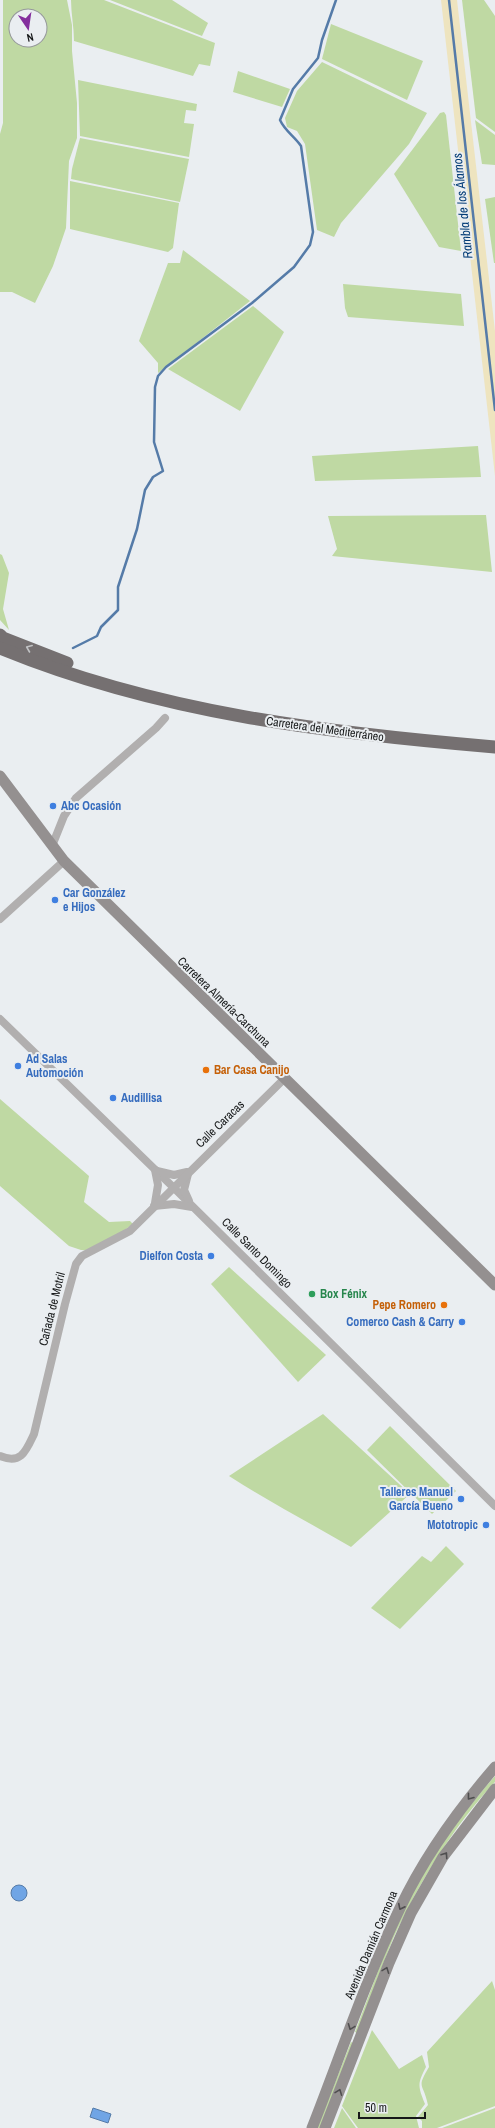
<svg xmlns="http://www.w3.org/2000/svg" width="495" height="2128" viewBox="0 0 495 2128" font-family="'Archivo Narrow',sans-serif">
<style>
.green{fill:#bfd9a3;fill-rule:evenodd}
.sand{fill:#eee4bf}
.water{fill:#70a5e5;stroke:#557ba8}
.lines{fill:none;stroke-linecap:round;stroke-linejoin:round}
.stream{stroke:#557ba8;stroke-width:2.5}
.minor{stroke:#b1afaf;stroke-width:8}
.secondary{stroke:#949090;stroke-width:11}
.trunk{stroke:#757071;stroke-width:13}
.oneway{stroke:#c1c2c4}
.oneway2{stroke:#4f4e4f}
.shop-dot{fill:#3f7fe0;stroke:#eaeef1;stroke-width:1.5}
.food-dot{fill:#e8710a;stroke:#eaeef1;stroke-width:1.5}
.leisure-dot{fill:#2e9e5b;stroke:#eaeef1;stroke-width:1.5}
.labels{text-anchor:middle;stroke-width:4;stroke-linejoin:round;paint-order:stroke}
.street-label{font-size:12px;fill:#161819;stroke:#eaeef1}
.shop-label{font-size:12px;font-weight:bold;fill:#366cbe;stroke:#eaeef1;text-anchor:start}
.food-label{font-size:12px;font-weight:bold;fill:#c56008;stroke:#eaeef1;text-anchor:start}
.leisure-label{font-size:12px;font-weight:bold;fill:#27864d;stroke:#eaeef1;text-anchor:start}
.water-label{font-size:13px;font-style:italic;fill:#043d77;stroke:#eaeef1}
</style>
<rect width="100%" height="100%" fill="#eaeef1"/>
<g class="green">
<path d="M3 0H67L72 25V51L77 103V138L69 161 66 228 53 266 35 303 12 292H0V134L3 123ZM16 16H40V40H16Z"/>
<path d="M71 0H104L215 43 210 66 199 64 193 76 74 41C74 27 71 14 71 0Z"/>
<path d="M110 0H172L208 23 202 36Z"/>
<path d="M462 0H484L495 16V132L476 118Z"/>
<path d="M331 24 423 61 407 100 322 59Z"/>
<path d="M322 62 427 113 409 144 341 223 334 237 317 230 305 144 297 131 287 127 285 118 297 91Z"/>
<path d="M238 71 290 89 282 107 233 92Z"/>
<path d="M78 80 197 104 196 111 186 110 184 123 194 124 189 157 80 136Z"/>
<path d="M444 112 446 115 461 251 439 247 394 174 440 113Z"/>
<path d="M475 120 495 135V165L482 164Z"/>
<path d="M80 138 189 159 180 202 71 179 72 169Z"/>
<path d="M70 181 179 203 173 248 168 252 70 229Z"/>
<path d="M495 197V263H494L485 199Z"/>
<path d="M183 250 250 301 158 373V363L139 341 168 263H180Z"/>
<path d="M343 284 461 294 464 326 348 317 345 308Z"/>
<path d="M253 306 284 332 240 411 168 369Z"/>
<path d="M478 446 481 477 315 481 312 456Z"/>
<path d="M486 515 492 572 332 556 337 549 328 516Z"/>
<path d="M0 554 2 555 9 573 3 609 9 630 0 620Z"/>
<path d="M0 1099 89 1176 84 1202 109 1222 130 1221 133 1224C122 1232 95 1252 81 1250 77 1249 73 1247 69 1246L0 1186Z"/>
<path d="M229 1267 326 1355 298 1382 211 1284Z"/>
<path d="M323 1414 410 1494 351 1547C310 1523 268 1501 229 1476Z"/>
<path d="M390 1426 456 1491 432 1514 367 1450Z"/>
<path d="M446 1546 464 1564 400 1629 371 1608 422 1556 431 1562Z"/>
<path d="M495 1776V1782C453 1827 419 1882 393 1939 380 1970 369 2002 357 2033L355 2032C367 2001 378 1969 391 1939 416 1879 452 1824 495 1776Z"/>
<path d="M492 1981 495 1990V2106L437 2128H422V2121L418 2117 428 2105C423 2082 416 2089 429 2067L427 2052Z"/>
<path d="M372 2030 399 2069 422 2055 426 2067C417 2084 418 2086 425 2104L416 2116 419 2128H358L342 2106Z"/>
<path d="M351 2042 353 2043 320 2128H317Z"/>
<path d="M342 2108 356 2128H334Z"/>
<path d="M495 2108V2128H442Z"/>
</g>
<path class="sand" d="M441 0H457L495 331V476Z"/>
<g class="water">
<circle cx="19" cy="1893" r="8"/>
<path d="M93 2108 111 2114 108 2123 90 2117Z"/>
</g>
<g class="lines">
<g class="stream">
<path d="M449 0 495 410"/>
<path d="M73 648 97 636 101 627 118 610V587L137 529 145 490 153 477 163 471 154 442 155 387 158 376 166 367 252 303 294 267 310 245 313 232 301 146C294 136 285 131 280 120L293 89 318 58 322 40 336 0"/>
</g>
<g class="minor">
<path d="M52 846 64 816 76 798 156 728 165 718"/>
<path d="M0 919 64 861"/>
<path d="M0 1019 173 1187 495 1506"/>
<path d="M157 1171 174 1175 187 1172"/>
<path d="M188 1174 184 1190 189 1201"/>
<path d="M155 1203 158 1185 155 1170"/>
<path d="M154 1206 174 1204 192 1207"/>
<path d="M0 1456C21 1465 26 1451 34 1434L65 1304 76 1264 82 1256 130 1231 284 1079"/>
</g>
<g class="secondary">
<path d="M0 776 64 861 495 1285"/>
<path d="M312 2128C341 2054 366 1979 400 1908 424 1857 458 1810 495 1767"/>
<path d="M325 2128 389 1963 411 1913 443 1857 495 1789"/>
</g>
<g class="trunk">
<path d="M0 635 3 638 67 663"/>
<path d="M0 648C158 713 327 733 495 747"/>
</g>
</g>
<defs><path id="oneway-chevron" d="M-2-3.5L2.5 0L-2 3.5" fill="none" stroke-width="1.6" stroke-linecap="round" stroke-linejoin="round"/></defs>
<use class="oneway" href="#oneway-chevron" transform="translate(29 648) rotate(-158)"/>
<g class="oneway2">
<use href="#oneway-chevron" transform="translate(470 1797) rotate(128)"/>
<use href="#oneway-chevron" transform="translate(445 1855) rotate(-56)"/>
<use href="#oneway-chevron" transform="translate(401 1907) rotate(116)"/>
<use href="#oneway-chevron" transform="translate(386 1970) rotate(-69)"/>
<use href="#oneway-chevron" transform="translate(351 2027) rotate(111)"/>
<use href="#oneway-chevron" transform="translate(339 2092) rotate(-69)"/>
</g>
<g class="shop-dot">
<circle cx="53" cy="806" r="4"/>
<circle cx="55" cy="900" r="4"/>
<circle cx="18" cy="1066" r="4"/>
<circle cx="113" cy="1098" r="4"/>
<circle cx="211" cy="1256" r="4"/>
<circle cx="462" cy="1322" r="4"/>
<circle cx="461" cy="1499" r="4"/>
<circle cx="486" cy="1525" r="4"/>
</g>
<g class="food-dot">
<circle cx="206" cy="1070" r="4"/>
<circle cx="444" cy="1305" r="4"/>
</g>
<circle class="leisure-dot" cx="312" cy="1294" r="4"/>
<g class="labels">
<g class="street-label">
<text transform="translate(325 729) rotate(8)" y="4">Carretera del Mediterráneo</text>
<text transform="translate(224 1002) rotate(44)" y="4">Carretera Almería-Carchuna</text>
<text transform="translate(220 1124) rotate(-44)" y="4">Calle Caracas</text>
<text transform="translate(257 1253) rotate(45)" y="4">Calle Santo Domingo</text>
<text transform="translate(52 1309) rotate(-76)" y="4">Cañada de Motril</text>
<text transform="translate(371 1945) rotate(-67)" y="4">Avenida Damián Carmona</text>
</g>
<g class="shop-label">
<text x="61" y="810">Abc Ocasión</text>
<text x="63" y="897">Car González<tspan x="63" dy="14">e Hijos</tspan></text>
<text x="26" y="1063">Ad Salas<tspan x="26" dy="14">Automoción</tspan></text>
<text x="121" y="1102">Audillisa</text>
<text x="203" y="1260" text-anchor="end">Dielfon Costa</text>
<text x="454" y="1326" text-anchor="end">Comerco Cash &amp; Carry</text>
<text x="453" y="1496" text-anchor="end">Talleres Manuel<tspan x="453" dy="14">García Bueno</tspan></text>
<text x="478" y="1529" text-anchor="end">Mototropic</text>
</g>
<g class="food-label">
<text x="214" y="1074">Bar Casa Canijo</text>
<text x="436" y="1309" text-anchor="end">Pepe Romero</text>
</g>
<g class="leisure-label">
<text x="320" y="1298">Box Fénix</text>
</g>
<g class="water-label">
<text transform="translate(462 206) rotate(-96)" y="5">Rambla de los Álamos</text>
</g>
</g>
<g transform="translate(28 28) rotate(167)"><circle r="19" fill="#eaeef1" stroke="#95989b"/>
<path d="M0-3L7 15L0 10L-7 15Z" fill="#842f9d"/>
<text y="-6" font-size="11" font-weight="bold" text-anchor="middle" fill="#161819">N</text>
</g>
<path d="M359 2112v6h66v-6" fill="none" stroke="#161819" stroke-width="2"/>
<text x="365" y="2112" font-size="12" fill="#161819" stroke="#eaeef1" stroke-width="3" paint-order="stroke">50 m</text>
</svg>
